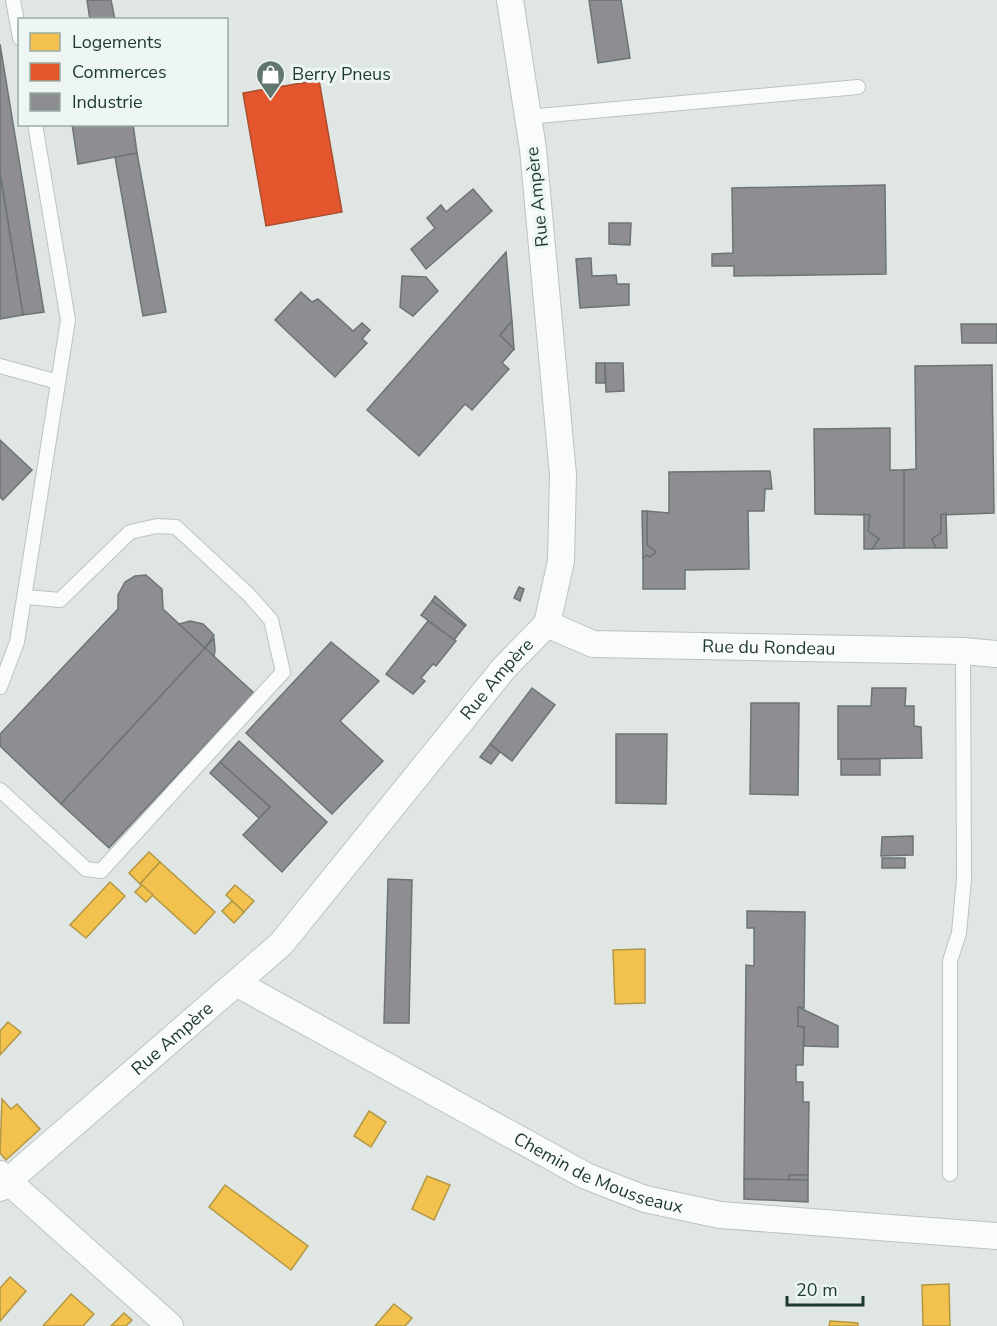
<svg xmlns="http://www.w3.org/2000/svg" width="997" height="1326" viewBox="0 0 997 1326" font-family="'Nunito Sans',sans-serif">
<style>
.homes{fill:#f2c14e;stroke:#b29846;stroke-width:1.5}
.shops{fill:#e4572e;stroke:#a94e2f;stroke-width:1.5}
.industry{fill:#8d8d92;stroke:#6c7475;stroke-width:1.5}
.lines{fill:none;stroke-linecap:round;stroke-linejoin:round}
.service-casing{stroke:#bdc3c0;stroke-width:16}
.minor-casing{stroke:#bdc3c0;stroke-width:28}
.service{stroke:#fafbfb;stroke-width:14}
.minor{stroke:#fafbfb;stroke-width:26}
.labels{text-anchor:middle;stroke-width:6;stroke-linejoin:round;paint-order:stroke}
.poi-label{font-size:18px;fill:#1e3932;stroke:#edf6f2;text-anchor:start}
.street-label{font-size:18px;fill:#1e3932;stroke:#edf6f2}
</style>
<rect width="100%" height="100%" fill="#e0e6e3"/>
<g class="homes">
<path d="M149 852 160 862 140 884 129 873Z"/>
<path d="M160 862 215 912 195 934 140 884Z"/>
<path d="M110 882 125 896 86 938 70 925Z"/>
<path d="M142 885 153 895 146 902 135 892Z"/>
<path d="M235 885 254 901 244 912 226 895Z"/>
<path d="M232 901 244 912 234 923 222 911Z"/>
<path d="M645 949V1003L615 1004 613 950Z"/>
<path d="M8 1022 21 1032 0 1055V1031Z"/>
<path d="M2 1099 11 1109 17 1104 40 1129 6 1160 0 1153Z"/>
<path d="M369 1111 386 1122 371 1147 354 1136Z"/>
<path d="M427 1176 450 1185 434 1220 412 1209Z"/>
<path d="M225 1185 308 1246 291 1270 209 1207Z"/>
<path d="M10 1277 26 1291 0 1321V1288Z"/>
<path d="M949 1284 950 1326H923L922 1285Z"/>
<path d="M71 1294 94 1314 83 1326H43Z"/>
<path d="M394 1304 412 1318 405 1326H375Z"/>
<path d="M124 1313 132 1320 126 1326H111Z"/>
<path d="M830 1321 858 1323V1326H829Z"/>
</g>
<path class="shops" d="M319 80 342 212 266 226 243 93Z"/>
<g class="industry">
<path d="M87 0H111L115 20H90Z"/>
<path d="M589 0H621L630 58 598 63Z"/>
<path d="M0 44 44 312 23 315 0 173Z"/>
<path d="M72 124H133L137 153 78 164Z"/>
<path d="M137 153 166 312 143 316 115 157Z"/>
<path d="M0 173 23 315 0 319Z"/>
<path d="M885 185 886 274 734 276V266H712V254L733 253 732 188Z"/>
<path d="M473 189 492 211 426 269 411 249 435 228 427 218 441 205 446 212Z"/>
<path d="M609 223H631L630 245 609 244Z"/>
<path d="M506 252 512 321 500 335 514 349 502 363 509 369 472 410 465 404 419 456 367 410Z"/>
<path d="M591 258 592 276 616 275 617 284H629V305L580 308 576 259Z"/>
<path d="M402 276 426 277 438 291 413 316 400 307Z"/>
<path d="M301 292 312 302 318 299 353 331 362 323 370 330 362 339 367 343 335 377 275 320Z"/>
<path d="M512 321 514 349 500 335Z"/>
<path d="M961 324H997V343H962Z"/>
<rect x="596" y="363" width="9" height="20"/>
<path d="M605 363H623L624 391 606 392Z"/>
<path d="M992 365 994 513 941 515V533L932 539 936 548H904V470L916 469 915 366Z"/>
<path d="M890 428V470H904V548L872 549 879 539 868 531 870 515 815 514 814 429Z"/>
<path d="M0 440 32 470 3 500 0 497Z"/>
<path d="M770 471 772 489H765L764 511H748L749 569 685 570V589H643V558L647 555 650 557 656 552 647 545V511L669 513V472Z"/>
<path d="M642 511H647V545L656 552 650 557 647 555 643 558Z"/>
<path d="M946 513 947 548H936L932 539 941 533V515Z"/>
<path d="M864 514 870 515 868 531 879 539 872 549H864Z"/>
<path d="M146 575 162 589 163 609 205 648 61 804 0 746V734L118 609V595L125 582 135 576Z"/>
<path d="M519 587 524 589 520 601 514 598Z"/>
<path d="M435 596 466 625 465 626 432 601Z"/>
<path d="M432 601 465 626 454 640 421 615Z"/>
<path d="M190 621 203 624 214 635 205 648 179 624Z"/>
<path d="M428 621 456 641 436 666 433 664 421 678 425 681 413 694 386 674Z"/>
<path d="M214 638 215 650 214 657 205 648Z"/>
<path d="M331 642 379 681 340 721 383 761 332 814 246 733Z"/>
<path d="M205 648 254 693 109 848 61 804Z"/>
<path d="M532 688 555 705 512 761 490 744Z"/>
<path d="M872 688H906L905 706H914V726L921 727 922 758 838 759V706H871Z"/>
<path d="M751 703H799L798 795 750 794Z"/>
<path d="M616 734H667L666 804 616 803Z"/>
<path d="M239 741 327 822 282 872 243 835 270 807 220 762Z"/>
<path d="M490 744 500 752 491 764 480 757Z"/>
<rect x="841" y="759" width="39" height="16"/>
<path d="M220 762 270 807 259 818 210 773Z"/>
<path d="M913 836V855L881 856 882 837Z"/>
<rect x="882" y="858" width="23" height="10"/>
<path d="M388 879 412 880 409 1023H384Z"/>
<path d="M747 911 805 912 804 1008 798 1007V1026L804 1027 803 1065H796V1082H803V1102H809L808 1175H789V1180L744 1179 746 965 754 966V928H747Z"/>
<path d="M798 1007 838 1026V1047L804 1046V1027L798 1026Z"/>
<rect x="789" y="1175" width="19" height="5"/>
<path d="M744 1179 808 1180V1202L744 1199Z"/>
</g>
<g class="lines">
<defs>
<g id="service">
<path d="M13 0 20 38"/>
<path d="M527 117 858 87"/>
<path d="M0 366 58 382"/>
<path d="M0 687 17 642 68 320 35 124"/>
<path d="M0 790 86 869 101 871 283 672 271 620 249 595 176 527 157 526 130 532 60 600 26 597"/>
<path d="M950 1174V961L959 933 964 879 963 651"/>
</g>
<g id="minor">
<path id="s1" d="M547 624 593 644 963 651 997 654"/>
<path id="s2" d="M238 984 586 1176 645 1199 720 1215 997 1236"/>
<path d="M0 1174 170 1326"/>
<path id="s3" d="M0 1188 281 944 504 668 547 624 561 561 563 475 533 149 510 0"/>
</g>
</defs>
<use href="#service" class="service-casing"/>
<use href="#minor" class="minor-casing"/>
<use href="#service" class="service"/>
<use href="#minor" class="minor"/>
</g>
<defs>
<symbol id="shop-pin" viewBox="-11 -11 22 30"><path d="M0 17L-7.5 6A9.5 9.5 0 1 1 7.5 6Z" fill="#627670" stroke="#edf6f2"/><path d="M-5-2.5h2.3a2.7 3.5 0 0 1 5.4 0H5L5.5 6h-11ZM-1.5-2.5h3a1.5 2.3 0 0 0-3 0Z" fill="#fff"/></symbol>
</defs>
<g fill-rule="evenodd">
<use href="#shop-pin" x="254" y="58" width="33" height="45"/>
</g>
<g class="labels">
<g class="poi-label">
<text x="292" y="80">Berry Pneus</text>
</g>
<g class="street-label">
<text transform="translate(537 197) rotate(-96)" y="6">Rue Ampère</text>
<text dy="6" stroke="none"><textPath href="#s1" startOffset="226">Rue du Rondeau</textPath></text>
<text dy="6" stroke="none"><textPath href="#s3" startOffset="714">Rue Ampère</textPath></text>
<text dy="6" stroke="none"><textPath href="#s3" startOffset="228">Rue Ampère</textPath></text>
<text dy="6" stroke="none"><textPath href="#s2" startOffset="408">Chemin de Mousseaux</textPath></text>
</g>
</g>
<rect x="18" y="18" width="210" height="108" fill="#edf6f2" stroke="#9aaaa5" stroke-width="1.5"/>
<rect x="30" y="33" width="30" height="18" fill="#f2c14e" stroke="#9aaaa5" stroke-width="1.5"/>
<text x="72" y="48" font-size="18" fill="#1e3932">Logements</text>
<rect x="30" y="63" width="30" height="18" fill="#e4572e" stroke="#9aaaa5" stroke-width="1.5"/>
<text x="72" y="78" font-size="18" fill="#1e3932">Commerces</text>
<rect x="30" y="93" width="30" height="18" fill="#8d8d92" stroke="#9aaaa5" stroke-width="1.5"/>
<text x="72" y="108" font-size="18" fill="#1e3932">Industrie</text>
<path d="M787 1296v9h76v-9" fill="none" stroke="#1e3932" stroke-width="3"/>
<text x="796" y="1296" font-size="18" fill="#1e3932" stroke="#edf6f2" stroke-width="4.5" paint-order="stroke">20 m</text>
</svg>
